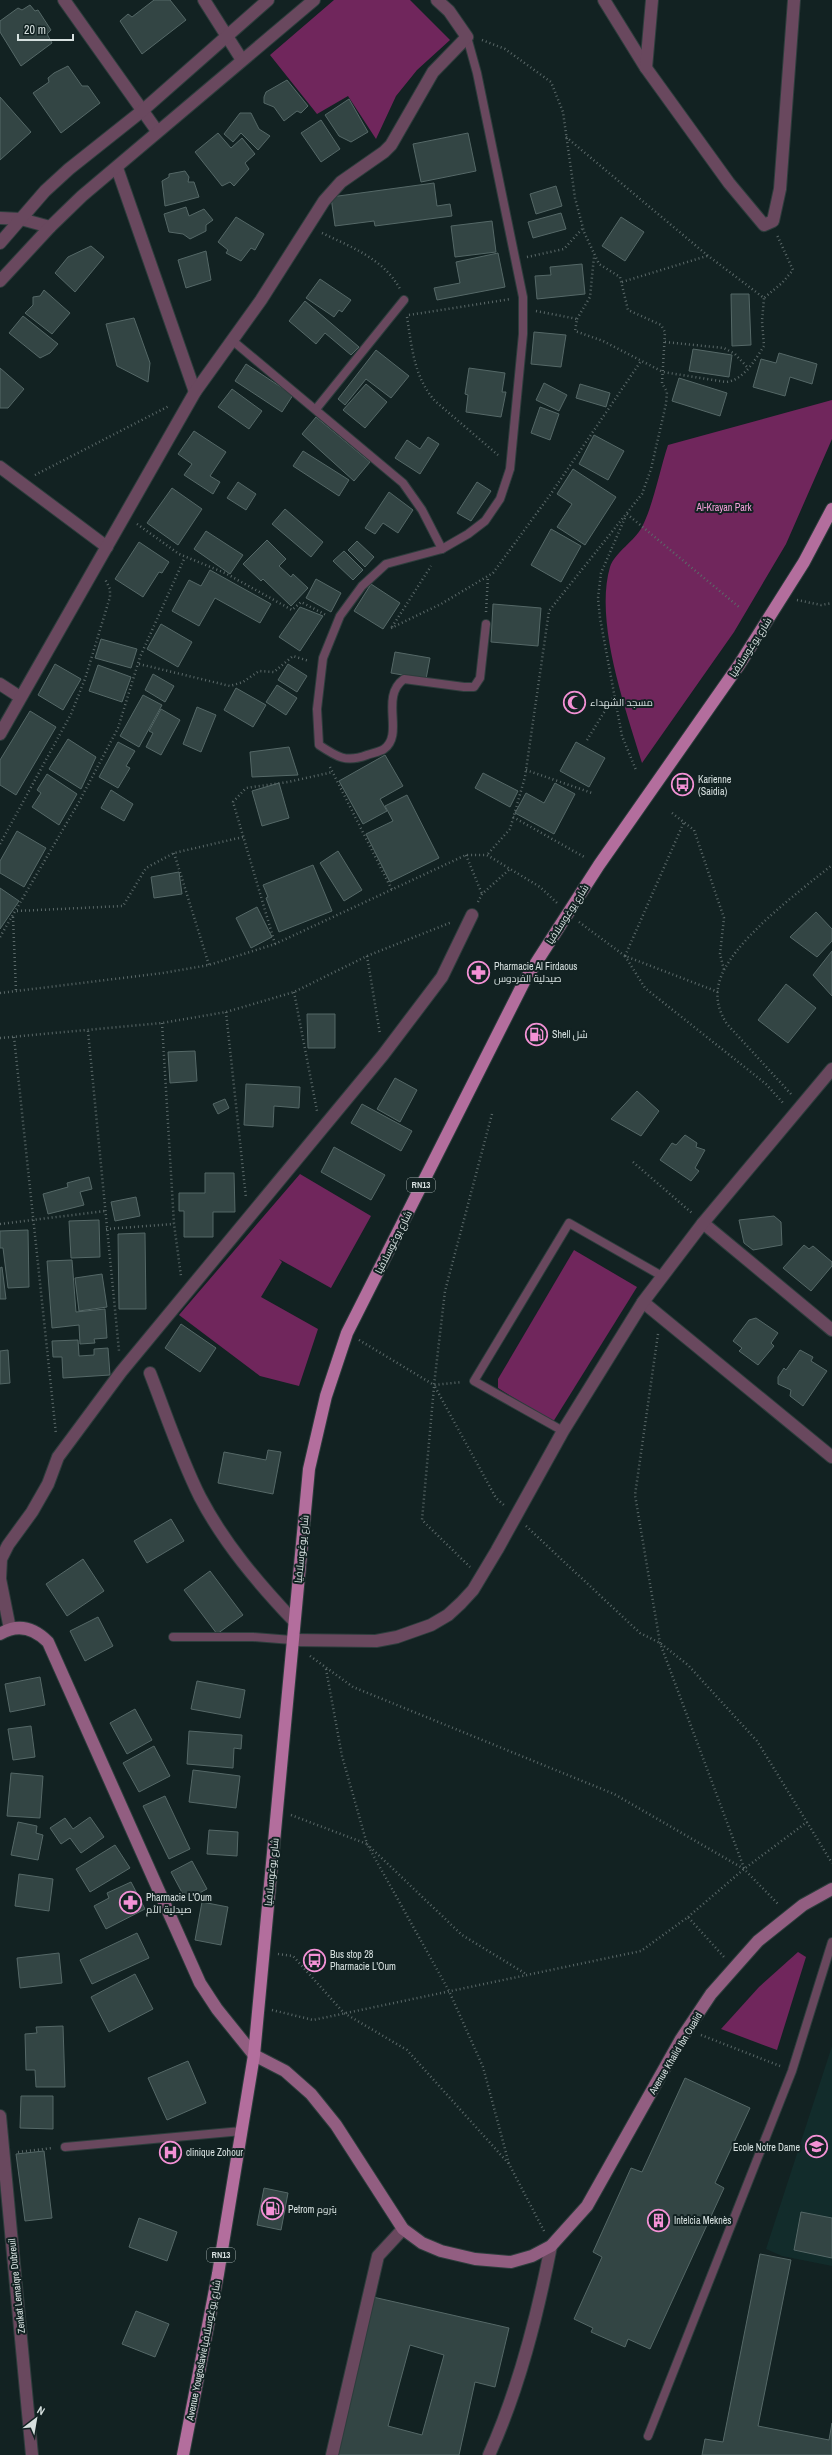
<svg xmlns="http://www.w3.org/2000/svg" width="832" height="2455" viewBox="0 0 832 2455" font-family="'Archivo Narrow',Cairo,sans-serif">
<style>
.built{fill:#122c2b}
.green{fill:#70265c}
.building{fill:#334544;stroke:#556867;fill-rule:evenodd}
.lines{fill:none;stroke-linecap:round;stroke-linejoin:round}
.lane-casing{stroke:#2d3d3c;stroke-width:10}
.street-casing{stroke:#2d3d3c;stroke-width:14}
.secondary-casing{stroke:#2d3d3c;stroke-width:14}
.primary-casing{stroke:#2d3d3c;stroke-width:14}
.path{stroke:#5b6969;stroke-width:2.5;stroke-dasharray:1 3;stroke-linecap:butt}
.lane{stroke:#69485e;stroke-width:8}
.street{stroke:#69485e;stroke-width:12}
.secondary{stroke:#925e81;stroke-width:12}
.primary{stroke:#b36e9d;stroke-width:12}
.labels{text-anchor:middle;stroke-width:4;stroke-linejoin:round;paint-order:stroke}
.shield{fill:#122222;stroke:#9ba7a6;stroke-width:1}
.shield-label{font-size:9px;font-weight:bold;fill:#d6e0df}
.park-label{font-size:10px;fill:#f6a1db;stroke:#122222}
.street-label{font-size:10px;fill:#d6e0df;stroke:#122222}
.poi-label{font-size:10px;fill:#d6e0df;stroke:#122222;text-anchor:start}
</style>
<rect width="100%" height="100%" fill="#122222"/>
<path class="built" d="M832 2046V2266L782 2256 766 2249Z"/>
<g class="green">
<path d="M334 0H410L450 40 417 70 396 96 376 139 348 96 317 114 270 55Z"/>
<path d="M832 400V439L786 544 734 632 642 763C626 710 594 622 610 567 615 552 635 541 642 527 653 506 660 469 668 445Z"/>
<path d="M300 1174 371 1216 331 1288 279 1259 282 1262 261 1297 318 1329 299 1386 260 1376 179 1315Z"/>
<path d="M574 1250 637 1287 553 1422 498 1388V1379Z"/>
<path d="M798 1952 806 1957 777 2050 721 2029 759 1987Z"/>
</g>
<g class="building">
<path d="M154 0H170L186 20 142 54 120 21 128 14 132 17Z"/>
<path d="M30 5 35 11 38 10 51 30 47 34 52 43 21 66 0 32V21L18 8 22 10Z"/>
<path d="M68 66 82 86H88L100 103 61 133 33 93 49 82 48 78 54 73Z"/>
<path d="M287 80 308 106 301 113 297 111 284 121 274 107 264 103V97L266 92Z"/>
<path d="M0 97 31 132 0 160Z"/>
<path d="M349 99 368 132 351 142 339 136 325 115Z"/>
<path d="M240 113H251L259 129 270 136 258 150 241 133 233 142 224 134Z"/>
<path d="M321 120 340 149 321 162 301 133Z"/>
<path d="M218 133 231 148 242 138 255 154 245 163 249 169 234 186 230 182 222 186 195 152Z"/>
<path d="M468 133 476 171 421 182 413 144Z"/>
<path d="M185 171 189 177 188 182H194L199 197 165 206 162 181 169 177V174Z"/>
<path d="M434 183 437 206 450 204 452 216 375 226 374 221 335 226 331 197Z"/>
<path d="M556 186 562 206 536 214 530 194Z"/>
<path d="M186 207 189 216 204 209 213 220 206 225V231L190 239 183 234 169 232 164 214Z"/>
<path d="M561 213 566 229 533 238 528 222Z"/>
<path d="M236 217 264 234 255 250 251 248 241 261 226 253 228 250 218 242Z"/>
<path d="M621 217 644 232 625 261 602 246Z"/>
<path d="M492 221 496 252 455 257 451 226Z"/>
<path d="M91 246 104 257 75 292 55 273 68 257Z"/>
<path d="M206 251 211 280 186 288 178 260Z"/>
<path d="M498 253 505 287 437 300 434 288 460 283 456 262Z"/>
<path d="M582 264 585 294 537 299 535 276 551 275 550 267Z"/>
<path d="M320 279 351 300 342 312 339 310 334 317 306 298Z"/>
<path d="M44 290 70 313 52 334 25 313 33 305V297L40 296Z"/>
<path d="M731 294H749L751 345 732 346Z"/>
<path d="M305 301 359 347 351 355 325 333 316 344 289 321Z"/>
<path d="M23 316 58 344 50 353 40 358 9 333Z"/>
<path d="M134 318 150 363 148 382 117 366 106 324Z"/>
<path d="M534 332 566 335 561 367 531 364Z"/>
<path d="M693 349 732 355 729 377 689 371Z"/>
<path d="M376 350 409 376 391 398 366 379 345 405 338 399Z"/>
<path d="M779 353 817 364 812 384 790 377 785 396 753 387 761 359 776 363Z"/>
<path d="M246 364 293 395 282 412 235 381Z"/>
<path d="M0 368 24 389 8 408H0Z"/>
<path d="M469 368 505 373 502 392H506L501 417 466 412 468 395 465 394Z"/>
<path d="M679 378 727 393 720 416 672 401Z"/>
<path d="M544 383 567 395 559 411 536 400Z"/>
<path d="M366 384 387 402 365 428 343 410Z"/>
<path d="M580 384 610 393 606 407 576 398Z"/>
<path d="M232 389 262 411 249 429 218 407Z"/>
<path d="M540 407 559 414 550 440 531 433Z"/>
<path d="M316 417 370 462 354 481 302 434Z"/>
<path d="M194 431 226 452 210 476 220 482 213 494 184 475 192 464 178 454Z"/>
<path d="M594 435 624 451 608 480 579 464Z"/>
<path d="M428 437 439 444 420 474 395 458 407 440 420 449Z"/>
<path d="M303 451 349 480 339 496 293 466Z"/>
<path d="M573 469 616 497 585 545 557 527 572 504 557 494Z"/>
<path d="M238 482 256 494 246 510 227 498Z"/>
<path d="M477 482 491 491 471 521 457 513Z"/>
<path d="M172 488 202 509 178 545 147 523Z"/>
<path d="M389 492 413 510 398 533 383 523 375 534 365 528Z"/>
<path d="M285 509 323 542 311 557 272 524Z"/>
<path d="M551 529 581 546 561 582 531 565Z"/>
<path d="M206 531 243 555 230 574 194 549Z"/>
<path d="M267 540 286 559 279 566 291 577 293 574 308 588 291 606 263 579 261 581 243 564Z"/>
<path d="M357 541 374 557 365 567 348 550Z"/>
<path d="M139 542 169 562 162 573 159 572 143 597 115 579Z"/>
<path d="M344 551 363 570 353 580 333 561Z"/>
<path d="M210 570 271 604 260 623 215 598 199 626 172 611 189 580 201 586Z"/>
<path d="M316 579 341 593 331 612 306 598Z"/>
<path d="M371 584 400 603 383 629 354 611Z"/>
<path d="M493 604 541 608 538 646 491 642Z"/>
<path d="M300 607 323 616 300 651 279 637Z"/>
<path d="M161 624 192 642 178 667 147 649Z"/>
<path d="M101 639 137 649 131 668 95 658Z"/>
<path d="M395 652 430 658 426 679 391 673Z"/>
<path d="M55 664 81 679 63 710 38 695Z"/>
<path d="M288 664 307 676 297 692 278 680Z"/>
<path d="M98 665 131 677 122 702 89 691Z"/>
<path d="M153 674 174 686 165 702 145 690Z"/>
<path d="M277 685 297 698 286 715 266 702Z"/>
<path d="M236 688 266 705 253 727 224 710Z"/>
<path d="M143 695 162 705 139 747 120 736Z"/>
<path d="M197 707 216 715 201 752 183 744Z"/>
<path d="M161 709 180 720 161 755 146 747 153 733 149 731Z"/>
<path d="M30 711 56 727 16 795 0 785V760Z"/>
<path d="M68 739 96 757 81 789 49 769Z"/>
<path d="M118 742 135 751 126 766 130 768 118 788 99 777Z"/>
<path d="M576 742 605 758 589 787 560 771Z"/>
<path d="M289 747 298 775 252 777 250 752Z"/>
<path d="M385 755 403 786 380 799 387 811 363 824 339 781Z"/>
<path d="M483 773 518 791 510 807 475 788Z"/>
<path d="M47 774 77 794 59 825 32 807 41 793 37 790Z"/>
<path d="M279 783 289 818 262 826 252 791Z"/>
<path d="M555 783 575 794 554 834 515 813 526 793 544 803Z"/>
<path d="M111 790 133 804 124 821 101 808Z"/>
<path d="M407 795 439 858 390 882 366 834 393 821 385 806Z"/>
<path d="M17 831 46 848 24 887 0 873V861Z"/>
<path d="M338 851 362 890 344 901 320 863Z"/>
<path d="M313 865 332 911 279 932 266 898 268 897 263 885Z"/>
<path d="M179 872 182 894 154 898 151 877Z"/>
<path d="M0 888 19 901 0 929Z"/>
<path d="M257 907 272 937 251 948 236 918Z"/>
<path d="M816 912 832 929V941L817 957 790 937Z"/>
<path d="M832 951V996L813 975Z"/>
<path d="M786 984 816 1008 788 1043 758 1020Z"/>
<path d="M307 1014H335V1048H308Z"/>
<path d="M195 1051 197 1081 170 1083 168 1052Z"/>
<path d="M395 1078 417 1090 400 1122 377 1109Z"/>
<path d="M246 1084 300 1087 299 1108 274 1106 273 1127 244 1125Z"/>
<path d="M637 1091 659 1111 641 1136 611 1119Z"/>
<path d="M225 1099 229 1108 218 1114 213 1104Z"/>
<path d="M362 1104 412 1131 401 1151 351 1123Z"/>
<path d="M685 1135 697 1143 696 1147 705 1150 695 1168 699 1171 691 1181 660 1160 672 1143 676 1145Z"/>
<path d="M334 1147 385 1175 371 1200 321 1172Z"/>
<path d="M205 1173H234L235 1212H213V1237H184V1211H179V1193H205Z"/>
<path d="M89 1177 92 1189 80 1192 84 1205 48 1214 43 1194 68 1187 67 1183Z"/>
<path d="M136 1197 140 1216 115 1221 111 1202Z"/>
<path d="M774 1216 781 1222 782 1245 753 1250 744 1243 739 1220Z"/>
<path d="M99 1220 100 1257 71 1258 69 1221Z"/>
<path d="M28 1230 29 1287 8 1288 3 1248H0V1231Z"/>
<path d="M145 1233 146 1309H119L118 1234Z"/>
<path d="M804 1245 809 1249 813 1246 832 1262V1266L811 1291 783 1268Z"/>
<path d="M72 1260 76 1312 105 1309 107 1338 94 1339 95 1343 80 1344 79 1325 52 1328 47 1261Z"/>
<path d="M2 1267 6 1299H0V1268Z"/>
<path d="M102 1274 107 1307 79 1311 75 1278Z"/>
<path d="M756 1318 778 1333 771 1343 774 1346 758 1365 739 1351 742 1348 733 1341 749 1320Z"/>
<path d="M181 1324 216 1348 200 1372 165 1348Z"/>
<path d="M78 1340 79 1356 94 1355V1349L108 1348 110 1375 63 1378 62 1357H53L52 1341Z"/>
<path d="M8 1350 10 1383 0 1384V1351Z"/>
<path d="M800 1350 813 1357 811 1361 827 1371 803 1406 790 1396 791 1390 778 1384V1377L784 1368 786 1370Z"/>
<path d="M268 1450 281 1452 273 1494 218 1483 224 1452 266 1460Z"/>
<path d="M171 1519 184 1541 147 1563 134 1541Z"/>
<path d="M83 1559 104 1591 67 1616 46 1584Z"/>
<path d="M210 1571 243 1615 217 1634 184 1590Z"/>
<path d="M98 1617 113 1646 85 1661 70 1631Z"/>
<path d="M40 1677 45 1705 10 1712 5 1684Z"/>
<path d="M197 1681 245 1690 240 1718 191 1709Z"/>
<path d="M135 1709 152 1740 127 1754 110 1723Z"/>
<path d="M31 1726 35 1757 13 1760 8 1729Z"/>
<path d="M189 1731 242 1735 241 1749 234 1748 233 1768 187 1764Z"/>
<path d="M154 1746 170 1776 139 1792 123 1763Z"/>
<path d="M193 1770 240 1776 236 1808 189 1802Z"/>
<path d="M11 1773 43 1776 40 1818 7 1816Z"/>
<path d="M165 1796 190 1849 169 1859 143 1806Z"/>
<path d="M90 1817 104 1837 81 1853 70 1838 61 1844 50 1828 65 1818 73 1829Z"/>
<path d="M18 1822 37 1826 36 1833 43 1835 38 1860 11 1855Z"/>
<path d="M209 1830 238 1832 237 1856 207 1854Z"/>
<path d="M115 1845 130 1868 90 1892 76 1869Z"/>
<path d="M192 1861 207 1889 186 1900 171 1872Z"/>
<path d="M19 1874 53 1879 49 1911 15 1906Z"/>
<path d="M131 1882 145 1909 106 1929 94 1906 109 1898 107 1893Z"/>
<path d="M202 1902 228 1907 221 1945 195 1940Z"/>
<path d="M137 1933 149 1958 92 1984 80 1960Z"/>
<path d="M59 1953 62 1983 20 1988 17 1958Z"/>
<path d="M135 1974 153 2009 109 2032 91 1997Z"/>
<path d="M63 2026 65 2087H36L35 2070H26L25 2034 37 2033 36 2027Z"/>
<path d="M188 2061 206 2103 167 2120 148 2078Z"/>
<path d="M685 2078 750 2108 715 2183 724 2188 650 2349 628 2339 625 2347 591 2332 593 2328 574 2319 602 2257 593 2252 631 2168 642 2172Z"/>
<path d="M21 2096H53V2129L20 2128Z"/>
<path d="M44 2151 52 2218 25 2221 16 2154Z"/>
<path d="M264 2188 288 2193 281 2230 257 2225Z"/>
<path d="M801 2212 832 2218V2258L794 2250Z"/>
<path d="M139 2218 177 2232 167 2261 129 2247Z"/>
<path d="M760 2254 791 2260 758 2426 829 2440 832 2423V2455H702L705 2439 723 2442Z"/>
<path d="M373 2297 509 2328 495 2387 475 2382 459 2455H337ZM410 2345 444 2355 422 2435 388 2426Z"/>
<path d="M136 2311 169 2324 155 2357 122 2344Z"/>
</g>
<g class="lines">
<defs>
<g id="lane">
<path d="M467 37 477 73 523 297V334L510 469 500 499 485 521 468 534 442 549 386 564 362 586 340 616 323 658 317 709 319 745C337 757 346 763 367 755 372 753 380 752 384 749 405 734 379 697 404 679L464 687H474L480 678 486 624"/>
<path d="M233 341 403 483 422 510 442 549"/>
<path d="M316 409 404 300"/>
<path d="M563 1431 474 1381 569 1223 662 1276"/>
<path d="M173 1637H253L292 1640"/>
<path d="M65 2147 242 2131"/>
<path d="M648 2436 792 2071 832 1942"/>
</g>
<g id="street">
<path d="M64 0 157 131"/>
<path d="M204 0 242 60"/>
<path d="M604 0 646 68 729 183 764 225 773 221 780 189 794 0"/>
<path d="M646 68 652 0"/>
<path d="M117 168 195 392"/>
<path d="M0 218 21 219 50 227"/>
<path d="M0 243 45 191 69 169 142 111 268 0"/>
<path d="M0 281 50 227 82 196 314 0"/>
<path d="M0 467 107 547"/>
<path d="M0 684 20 697"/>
<path d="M0 734 195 392 261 300 324 201 341 182 384 152 391 145 433 72 467 37 449 11 437 0"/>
<path d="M703 1223 832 1330"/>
<path d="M643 1302 832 1457"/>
<path d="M150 1373C166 1414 180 1457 200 1497 224 1543 258 1583 293 1620"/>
<path d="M10 1629 0 1579 1 1559 8 1545 32 1512 48 1484 58 1457 121 1372 383 1055 442 977 472 915"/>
<path d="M292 1640 376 1641 397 1637 431 1625 448 1615 461 1603 473 1590 497 1550 563 1431 643 1302 703 1223 832 1069"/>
<path d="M0 2116 32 2455"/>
<path d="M332 2455 378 2256 403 2229"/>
<path d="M489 2455C519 2389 537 2317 551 2246"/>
</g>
<path id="secondary" d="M0 1634C18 1623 34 1628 48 1642L200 1983 217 2009 254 2055 285 2071 311 2094 336 2125 403 2229 422 2243 441 2251 475 2259 511 2262 532 2256 551 2246 587 2206 681 2039 711 1994 758 1941 803 1905 832 1889"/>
<path id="primary" d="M183 2455 218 2274 254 2055 309 1469 326 1396 347 1333 525 980 599 865 739 665 804 562 832 509"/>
</defs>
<use href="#lane" class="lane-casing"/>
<use href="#street" class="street-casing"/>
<use href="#secondary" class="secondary-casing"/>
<use href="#primary" class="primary-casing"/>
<g class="path">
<path d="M482 40 505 49 551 82 563 112 575 198 584 232 599 264 620 277 628 310 661 325 665 332 662 383 667 392 666 404 651 469 642 494 549 611 525 777 510 829 487 855"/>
<path d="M566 137 707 255 764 298 782 283 793 270 777 235"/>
<path d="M322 233C351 247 384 259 400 289"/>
<path d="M527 257 564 249 582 229"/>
<path d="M622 282 707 256"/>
<path d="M536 311 577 319 575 331 603 341 663 372 726 382C744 380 755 360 764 346L762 321 764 298"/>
<path d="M409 315 511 299"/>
<path d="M407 317C412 348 414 377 435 401L498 455"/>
<path d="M577 319 590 297 594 257"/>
<path d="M665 342 724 348 735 354 748 368"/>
<path d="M35 475 169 406"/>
<path d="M627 514 739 607"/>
<path d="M625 518 601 573 598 598 600 618 622 736 636 770"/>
<path d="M137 524 179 554 225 573 292 610 301 602 326 615"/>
<path d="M797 600 821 605 832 603"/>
<path d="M486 612 488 576"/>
<path d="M392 627 431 566"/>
<path d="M391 628 441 604 493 573 550 495 641 361"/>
<path d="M139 664 230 686 243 682 259 671 274 672 293 656 309 661"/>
<path d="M587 740 614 696"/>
<path d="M330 767 392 890"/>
<path d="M526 770 592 793"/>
<path d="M672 813 694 830 724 918 720 954 724 970"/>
<path d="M513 817 586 858"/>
<path d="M0 844 71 714 85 679 110 597V589L105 579"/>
<path d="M174 853 209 965"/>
<path d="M466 855 482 894"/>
<path d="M478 902 482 894 511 868"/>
<path d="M17 911 123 906 146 868 174 853 243 837"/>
<path d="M13 917 16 991"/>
<path d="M579 922 625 956 718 992"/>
<path d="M0 937 79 802 118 728 140 657 185 557"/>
<path d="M275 944 233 802 246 788 288 782 333 772"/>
<path d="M367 956 380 1034"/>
<path d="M625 956 645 988 766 1084 784 1104"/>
<path d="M625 956 684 822"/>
<path d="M294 992 317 1111"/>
<path d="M0 993 163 973 209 965 275 944 466 855H487L540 887 557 903"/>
<path d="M226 1012 246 1198"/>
<path d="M162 1023 174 1224 181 1276"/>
<path d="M88 1031 119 1351"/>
<path d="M14 1037 56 1434"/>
<path d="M0 1038 162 1023 226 1012 294 992 367 956 452 922"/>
<path d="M791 1094 727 1024C719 1012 715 998 719 983 729 943 800 891 832 865"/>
<path d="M492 1114 445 1291 434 1385 496 1498 505 1506"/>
<path d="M633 1162 693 1214"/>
<path d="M0 1224 105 1211"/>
<path d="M106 1229 174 1224"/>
<path d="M658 1334 635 1495 660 1643 744 1868"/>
<path d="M359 1340 434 1385 462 1382"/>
<path d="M434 1387 422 1520 470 1567"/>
<path d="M526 1526 640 1633 660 1643 688 1665 757 1741 832 1863"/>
<path d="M310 1656 353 1687 614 1794 744 1869 779 1905"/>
<path d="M326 1669 342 1756 367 1844 462 1935 526 1974"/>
<path d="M291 1815 367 1844 449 1991 483 2067 509 2164 544 2231"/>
<path d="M688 1917 744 1869 807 1822"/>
<path d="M278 1954 293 1956 344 2013 407 2050 509 2164"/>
<path d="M272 2010 313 2020 641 1951 688 1917 724 1957"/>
<path d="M701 2035 780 2066"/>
<path d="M18 2152 53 2148"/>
</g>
<use href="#lane" class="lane"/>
<use href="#street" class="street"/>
<use href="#secondary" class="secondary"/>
<use href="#primary" class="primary"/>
</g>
<defs>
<symbol id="mosque-ring" viewBox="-11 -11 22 22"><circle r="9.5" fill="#122222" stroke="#f391d5" stroke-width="1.5"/><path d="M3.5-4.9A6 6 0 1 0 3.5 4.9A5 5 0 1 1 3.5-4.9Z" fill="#f391d5"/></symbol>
<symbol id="bus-ring" viewBox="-11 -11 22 22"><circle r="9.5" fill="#122222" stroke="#f391d5" stroke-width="1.5"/><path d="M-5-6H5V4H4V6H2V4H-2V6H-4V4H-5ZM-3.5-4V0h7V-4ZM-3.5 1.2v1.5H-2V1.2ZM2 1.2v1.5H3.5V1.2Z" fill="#f391d5"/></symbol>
<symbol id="pharmacy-ring" viewBox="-11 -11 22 22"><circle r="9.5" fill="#122222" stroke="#f391d5" stroke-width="1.5"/><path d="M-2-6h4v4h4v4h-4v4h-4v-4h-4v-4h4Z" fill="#f391d5"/></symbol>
<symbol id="fuel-ring" viewBox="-11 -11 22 22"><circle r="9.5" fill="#122222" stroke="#f391d5" stroke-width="1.5"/><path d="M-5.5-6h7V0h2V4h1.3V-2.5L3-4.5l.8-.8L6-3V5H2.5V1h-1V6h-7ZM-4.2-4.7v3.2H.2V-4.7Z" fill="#f391d5"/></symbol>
<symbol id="school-ring" viewBox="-11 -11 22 22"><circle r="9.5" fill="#122222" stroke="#f391d5" stroke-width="1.5"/><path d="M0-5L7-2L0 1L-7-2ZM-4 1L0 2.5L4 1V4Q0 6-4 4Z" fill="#f391d5"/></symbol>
<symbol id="hospital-ring" viewBox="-11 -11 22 22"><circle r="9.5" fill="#122222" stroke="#f391d5" stroke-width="1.5"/><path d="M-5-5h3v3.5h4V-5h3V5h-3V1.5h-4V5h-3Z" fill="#f391d5"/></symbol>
<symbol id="building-ring" viewBox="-11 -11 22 22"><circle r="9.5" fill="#122222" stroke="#f391d5" stroke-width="1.5"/><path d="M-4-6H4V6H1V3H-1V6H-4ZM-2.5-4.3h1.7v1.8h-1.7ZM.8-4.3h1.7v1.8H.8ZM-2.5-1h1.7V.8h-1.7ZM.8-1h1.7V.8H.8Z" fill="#f391d5"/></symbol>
</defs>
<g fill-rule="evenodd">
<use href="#mosque-ring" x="562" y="690" width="25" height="25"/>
<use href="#bus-ring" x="670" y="772" width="25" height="25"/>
<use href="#pharmacy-ring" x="466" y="960" width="25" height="25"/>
<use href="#fuel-ring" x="524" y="1022" width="25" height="25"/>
<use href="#pharmacy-ring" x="118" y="1890" width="25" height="25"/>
<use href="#bus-ring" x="302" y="1948" width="25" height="25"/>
<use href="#school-ring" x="804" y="2134" width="25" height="25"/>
<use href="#hospital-ring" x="158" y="2140" width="25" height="25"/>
<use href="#fuel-ring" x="260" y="2196" width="25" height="25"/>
<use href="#building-ring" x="646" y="2208" width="25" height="25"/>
</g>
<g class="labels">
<g class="shield">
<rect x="407" y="1178" width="28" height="14" rx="3"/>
<rect x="207" y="2248" width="28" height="14" rx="3"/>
</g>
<g class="shield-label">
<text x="421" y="1188">RN13</text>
<text x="221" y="2258">RN13</text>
</g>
<g class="park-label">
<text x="724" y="511">Al-Krayan Park</text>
</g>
<g class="street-label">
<text transform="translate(750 647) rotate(-57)" y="4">شارع يوغوسلافيا</text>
<text transform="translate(567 914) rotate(-57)" y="4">شارع يوغوسلافيا</text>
<text transform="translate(393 1242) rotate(-63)" y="4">شارع يوغوسلافيا</text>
<text transform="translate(301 1549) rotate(-84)" y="4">شارع يوغوسلافيا</text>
<text transform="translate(271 1872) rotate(-84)" y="4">شارع يوغوسلافيا</text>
<text transform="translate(675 2053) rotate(-59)" y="4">Avenue Khalid Ibn Oualid</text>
<text transform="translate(16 2286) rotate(-96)" y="4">Zenkat Lemaiqre Dubreuil</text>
<text transform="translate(203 2350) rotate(-79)" y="4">Avenue Yougoslavieشارع يوغوسلافيا</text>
</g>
<g class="poi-label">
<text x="590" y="706">مسجد الشهداء</text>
<text x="698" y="783">Karienne<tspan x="698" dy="12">(Saidia)</tspan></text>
<text x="494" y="970">Pharmacie Al Firdaous<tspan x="494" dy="12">صيدلية الفردوس</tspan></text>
<text x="552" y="1038">Shell شل</text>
<text x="146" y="1901">Pharmacie L'Oum<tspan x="146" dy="12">صيدلية الأم</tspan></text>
<text x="330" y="1958">Bus stop 28<tspan x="330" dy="12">Pharmacie L'Oum</tspan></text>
<text x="800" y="2151" text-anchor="end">Ecole Notre Dame</text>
<text x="186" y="2156">clinique Zohour</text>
<text x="288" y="2213">Petrom بتروم</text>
<text x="674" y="2224">Intelcia Meknès</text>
</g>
</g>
<g transform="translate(36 2419) rotate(31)" stroke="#122222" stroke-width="3" paint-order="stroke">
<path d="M0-3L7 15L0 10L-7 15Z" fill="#d6e0df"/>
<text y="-6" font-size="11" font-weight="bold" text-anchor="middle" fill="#d6e0df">N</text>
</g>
<path d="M18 34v6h55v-6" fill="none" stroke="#d6e0df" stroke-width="2"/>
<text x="24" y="34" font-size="12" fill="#d6e0df" stroke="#122222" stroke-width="3" paint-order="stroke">20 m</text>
</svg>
